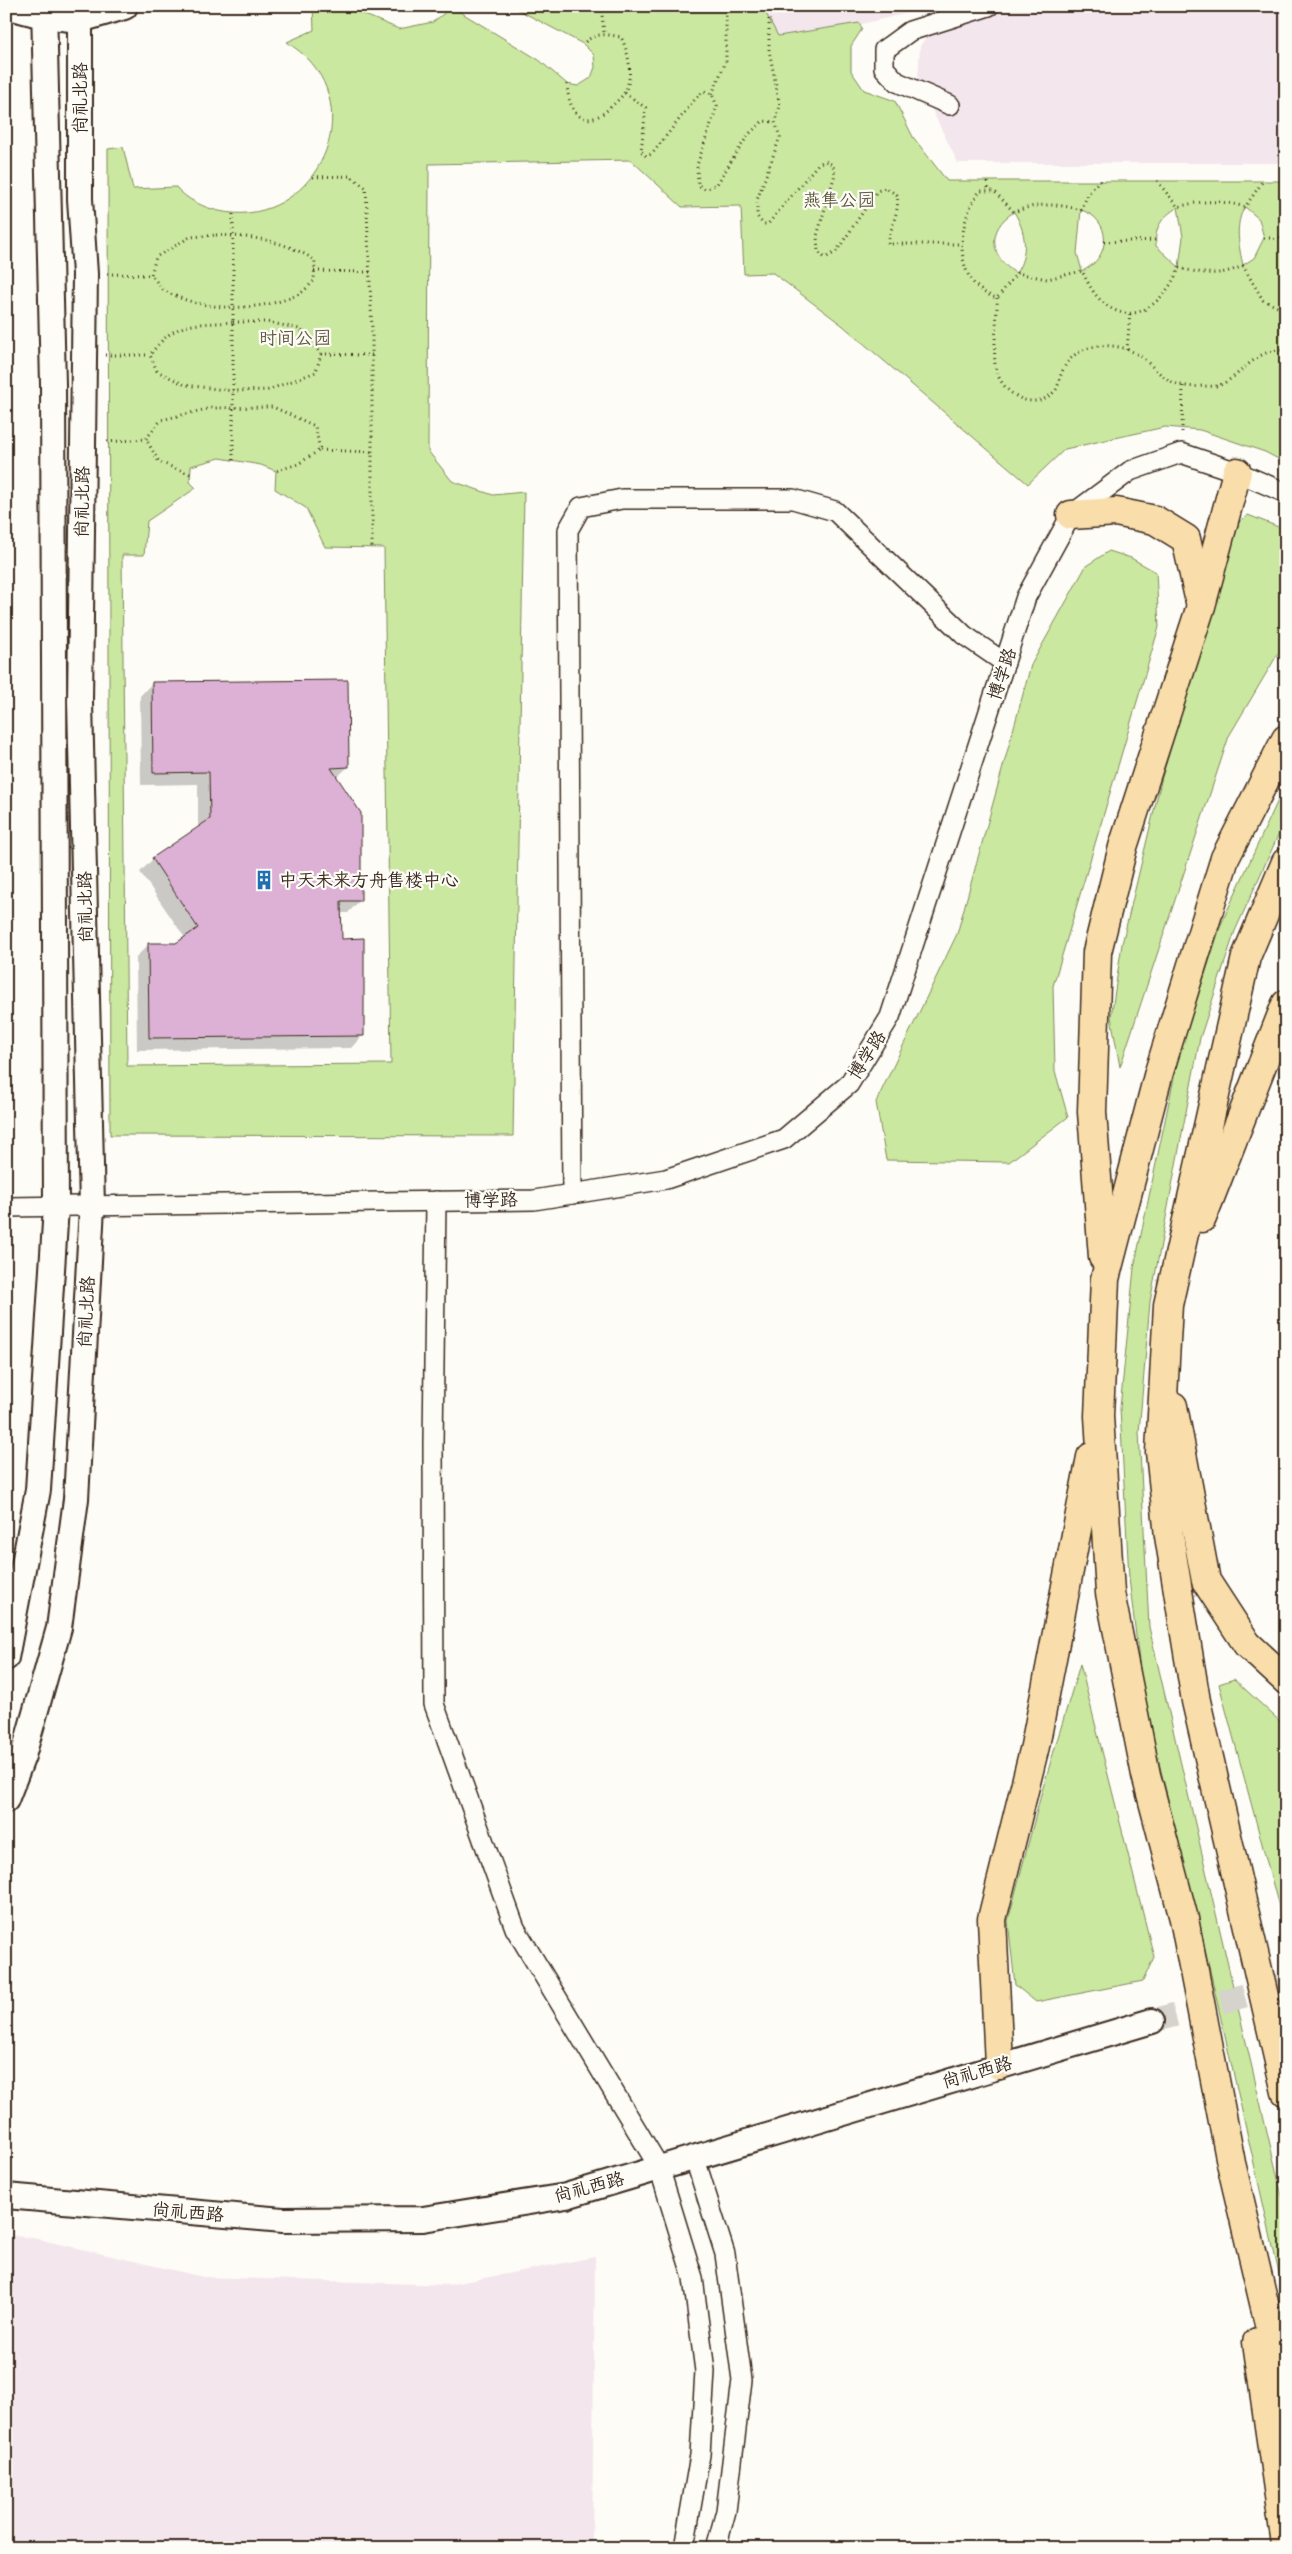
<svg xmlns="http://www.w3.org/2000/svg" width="1292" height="2554" viewBox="0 0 1292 2554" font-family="Pangolin,'LXGW WenKai TC',sans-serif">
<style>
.built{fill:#f3e6ed}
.green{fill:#cae89f;stroke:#82895e;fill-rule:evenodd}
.shadow{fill:#0003}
.building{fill:#ddb1d6;stroke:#3b2a1e}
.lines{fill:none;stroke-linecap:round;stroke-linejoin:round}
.tertiary-tunnel{stroke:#d6d2cc;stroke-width:24;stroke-dasharray:24 12;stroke-linecap:butt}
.minor-casing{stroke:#3b2a1e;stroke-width:22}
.tertiary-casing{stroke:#3b2a1e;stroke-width:28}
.secondary-casing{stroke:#3b2a1e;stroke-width:30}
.trunk-casing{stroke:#3b2a1e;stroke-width:31}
.path{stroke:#3b2a1e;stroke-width:3;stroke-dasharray:1 4;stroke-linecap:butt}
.minor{stroke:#fdfcf7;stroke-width:19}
.tertiary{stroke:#fdfcf7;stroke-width:24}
.secondary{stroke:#fdfcf7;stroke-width:26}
.trunk{stroke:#f9ddab;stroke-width:28}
.labels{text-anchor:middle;stroke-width:4.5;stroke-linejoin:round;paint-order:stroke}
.street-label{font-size:18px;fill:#3b2a1e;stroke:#fdfcf7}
.park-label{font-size:18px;fill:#5f5a3e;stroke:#fdfcf7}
.poi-label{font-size:18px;fill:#3b2a1e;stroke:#fdfcf7;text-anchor:start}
</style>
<rect width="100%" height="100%" fill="#fdfcf7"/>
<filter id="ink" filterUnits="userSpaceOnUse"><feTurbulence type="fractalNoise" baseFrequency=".02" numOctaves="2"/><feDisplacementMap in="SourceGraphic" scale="10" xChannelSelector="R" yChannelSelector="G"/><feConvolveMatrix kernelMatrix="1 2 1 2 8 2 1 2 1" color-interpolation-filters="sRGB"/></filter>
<g filter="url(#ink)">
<g class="built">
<path d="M762 6H937L849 27 777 36Z"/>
<path d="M947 6H1286V163H958L918 81 920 46Z"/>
<path d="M6 2235 33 2238 203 2277 448 2285 595 2257 592 2548H6Z"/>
</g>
<g class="green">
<path d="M313 6H343L399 29 433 22 452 7 539 60 567 84 578 86 591 78 595 67 594 55 583 44 511 6H762L778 36 859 23 862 29 851 46V71L864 90 895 101 913 137 947 181H1286V463L1265 452 1200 430 1165 427 1065 449 1028 484 842 325 773 273 744 274 741 206 682 207 631 160 429 164 428 451 452 481 493 495 524 492 513 1136 110 1135 108 149 123 147 133 189 176 187C187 200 203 207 219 211 303 230 366 128 311 62 304 54 295 48 287 42L314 30ZM1178 207 1183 237 1179 267 1156 246C1154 227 1162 217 1178 207ZM1245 207 1259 219 1264 238 1254 258 1243 265C1239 248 1234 223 1245 207ZM1081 210C1112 219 1112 258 1082 271L1077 253ZM1014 212C1026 231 1029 254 1016 273 990 258 986 229 1014 212ZM220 458 261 465 276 471 275 489 306 508 325 547 384 548 391 1064 127 1066 122 555H144L147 521 196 488 190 482 191 466Z"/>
<path d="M1248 515 1286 530V640L1229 736 1120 1067 1111 1017 1122 944 1162 777 1239 522Z"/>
<path d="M1109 551 1131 558 1156 572 1159 627 1053 986 1055 1071 1068 1117 1009 1162 886 1160 876 1102 957 934 1031 665 1086 566Z"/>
<path d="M1286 783V818L1235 931 1200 1038 1150 1302 1139 1432 1149 1627 1286 2213V2304L1206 1953 1144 1702 1129 1578 1120 1408 1134 1268 1179 1054 1222 922Z"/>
<path d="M1080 1664 1154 1957 1143 1981 1036 2002 1015 1985 1008 1921 1042 1791Z"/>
<path d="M1234 1679 1286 1727V1933L1219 1684Z"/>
</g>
<path class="shadow" d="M152 683 348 767 336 778 360 900 348 913H340V940L363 1035 351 1048 137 1050 136 957 149 944H177L185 938 140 872 153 859 198 829V784L141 785 140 696Z"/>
<path class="building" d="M348 680 349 767 331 768 361 813V901H341L342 939 364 938V1036L149 1038 148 943H176L198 928 152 858 210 819 209 772 153 773 152 682Z"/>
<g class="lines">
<path class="tertiary-tunnel" d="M1152 2021 1286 1984"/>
<defs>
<g id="minor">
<path d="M950 105 897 82 884 68V50L910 31 989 6"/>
<path d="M572 1194 568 530 581 507 622 499H793L835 511 964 635 1005 663"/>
<path d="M436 1201 433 1445 434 1704 515 1928 659 2167 693 2278 705 2371 700 2455 684 2548"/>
<path d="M6 1207 534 1200 666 1179 784 1139 849 1084 890 1017 1026 597 1071 515 1130 471 1181 453 1237 472 1286 493"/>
<path d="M694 2156 725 2254 742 2380 726 2511 716 2548"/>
</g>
<g id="tertiary">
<path d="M6 1658 38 1490 56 1207 53 384 44 6"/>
<path d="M6 1800 23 1756 59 1628 76 1499 92 1207 80 702 85 274 80 199V19L84 6"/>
<path d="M6 2196 283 2220 423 2219 566 2196 1152 2021"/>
</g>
<path id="secondary" d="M9 6 43 15 80 19 124 6"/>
<g id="trunk">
<path d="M1071 515 1116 512 1155 520 1186 539 1200 602"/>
<path d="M1286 739 1225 858 1159 1072 1105 1279 1099 1416 1110 1593 1146 1775 1184 1919 1231 2163 1286 2396"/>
<path d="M1286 862 1246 957 1168 1305 1160 1452 1169 1536 1196 1701 1286 2092"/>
<path d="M1202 1218 1286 1004"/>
<path d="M1103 1257 1092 1112 1097 952 1123 847 1201 606 1237 472"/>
<path d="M1173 1406 1206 1581 1247 1644 1286 1680"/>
<path d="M999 2065 992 1919 1035 1746 1091 1457"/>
<path d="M1257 2342 1286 2545"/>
</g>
</defs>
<use href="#minor" class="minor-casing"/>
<use href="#tertiary" class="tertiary-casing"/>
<use href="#secondary" class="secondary-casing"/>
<use href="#trunk" class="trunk-casing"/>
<g class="path">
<path d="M601 6 604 33"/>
<path d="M769 19V50L780 106 775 122"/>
<path d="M567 84C569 119 588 131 614 104 617 101 622 97 624 93 634 77 629 53 621 37 606 34 595 32 583 44"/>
<path d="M625 93 646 108 641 151 646 156 652 154 696 98 704 91 712 94 717 106 697 165 698 185 705 189 717 184 748 135 763 121 775 122 780 137 757 200V216L763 224H768L818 164 825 161 833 165 835 174 817 236 818 252 825 258 836 252 877 191 886 188 897 195C900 212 890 227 888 244H962"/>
<path d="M712 94 726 61V6"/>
<path d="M313 177 350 176 366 188 372 329V548"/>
<path d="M1100 180 1088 194 1081 210C1057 203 1037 203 1014 212L994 191H980C956 222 951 285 997 298L1017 273 1047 279 1082 271C1088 283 1094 296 1106 305 1138 329 1168 296 1179 268 1205 274 1218 277 1243 266L1263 300 1286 311"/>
<path d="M1157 181 1178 207C1201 200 1222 200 1245 207L1263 181"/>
<path d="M988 182V191"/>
<path d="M233 214V460"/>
<path d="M216 235C255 237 280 239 315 260L314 281C309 285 305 291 299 294 262 312 204 312 167 292 161 289 156 280 151 275L156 257 190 237Z"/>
<path d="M1264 238H1286"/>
<path d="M1104 242 1155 240"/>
<path d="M314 271 370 272"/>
<path d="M107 274 151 275"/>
<path d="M997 298C998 315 992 356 996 370 1003 394 1032 413 1054 392 1059 388 1059 378 1062 372 1072 347 1100 342 1123 348 1156 357 1158 391 1202 386 1207 386 1215 387 1220 385 1242 376 1258 345 1286 351"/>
<path d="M233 322H267L300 329 321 354 316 372 268 390 233 391 185 385 157 371 150 355C175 320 193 325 233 322Z"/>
<path d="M1127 350 1130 313"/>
<path d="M321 354 372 355"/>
<path d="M105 355H150"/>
<path d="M1182 432 1183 385"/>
<path d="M107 442 146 439"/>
<path d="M320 450 372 452"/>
<path d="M190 474 159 462 146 439 161 420 211 408 273 407 315 426 320 450 298 464 276 471"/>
</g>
<use href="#minor" class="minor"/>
<use href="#tertiary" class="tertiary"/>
<use href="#secondary" class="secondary"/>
<use href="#trunk" class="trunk"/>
</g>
</g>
<defs>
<symbol id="building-bare" viewBox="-9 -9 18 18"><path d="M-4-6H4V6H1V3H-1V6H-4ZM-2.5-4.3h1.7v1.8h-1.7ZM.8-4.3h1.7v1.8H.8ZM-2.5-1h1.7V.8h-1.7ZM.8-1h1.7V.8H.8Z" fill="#1f6fb2" stroke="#fdfcf7" stroke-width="2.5" paint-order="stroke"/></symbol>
</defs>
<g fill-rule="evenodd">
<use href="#building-bare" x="250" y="866" width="28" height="28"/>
</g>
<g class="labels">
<g class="street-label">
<text transform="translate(80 98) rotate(-90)" y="6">尚礼北路</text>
<text transform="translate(82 502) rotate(-89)" y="6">尚礼北路</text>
<text transform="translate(1002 674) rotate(-72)" y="6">博学路</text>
<text transform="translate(85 907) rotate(-91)" y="6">尚礼北路</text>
<text transform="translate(867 1055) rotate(-58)" y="6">博学路</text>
<text transform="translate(491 1200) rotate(-1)" y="6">博学路</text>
<text transform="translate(86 1312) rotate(-87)" y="6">尚礼北路</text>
<text transform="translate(977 2072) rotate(-16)" y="6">尚礼西路</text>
<text transform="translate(589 2187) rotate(-15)" y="6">尚礼西路</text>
<text transform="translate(188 2212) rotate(5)" y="6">尚礼西路</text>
</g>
<g class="park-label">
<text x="839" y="206">燕隼公园</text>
<text x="295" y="344">时间公园</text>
</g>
<g class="poi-label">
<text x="279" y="886">中天未来方舟售楼中心</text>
</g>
</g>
<rect width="1292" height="2554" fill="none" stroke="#fdfcf7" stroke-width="25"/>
<rect x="12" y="12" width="1267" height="2529" fill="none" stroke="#3b2a1e" stroke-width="2" filter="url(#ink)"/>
</svg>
